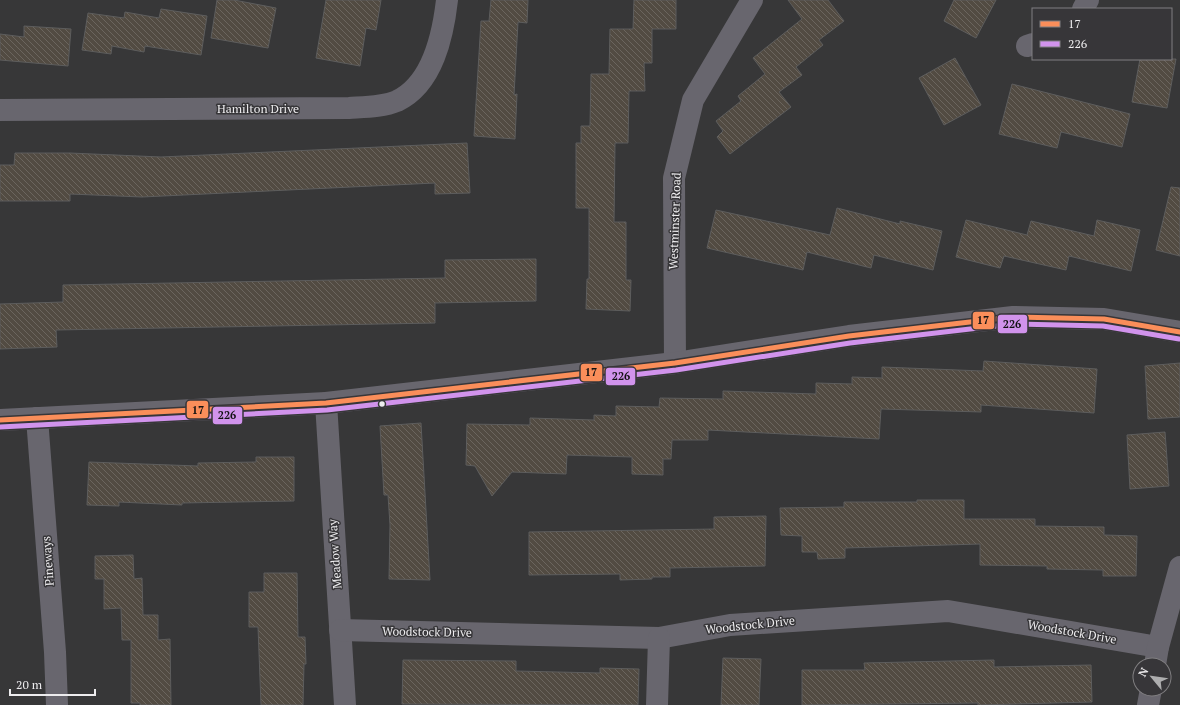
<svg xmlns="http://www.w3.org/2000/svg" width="1180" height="705" viewBox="0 0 1180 705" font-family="'PT Serif',serif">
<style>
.building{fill:url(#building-back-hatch);stroke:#5d5d5d}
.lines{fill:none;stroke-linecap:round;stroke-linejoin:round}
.minor{stroke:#68666e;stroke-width:22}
.tertiary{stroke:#68666e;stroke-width:22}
.bus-1-casing{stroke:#373639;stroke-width:8}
.bus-2-casing{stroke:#373639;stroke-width:8}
.bus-1{stroke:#fa8e5a;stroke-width:5}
.bus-2{stroke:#d193ec;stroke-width:5}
.bus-dot{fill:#edecee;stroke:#373639;stroke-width:1.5}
.labels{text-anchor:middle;stroke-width:3;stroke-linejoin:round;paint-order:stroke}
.street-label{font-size:12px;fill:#edecee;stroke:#373639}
.line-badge{stroke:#373639;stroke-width:1.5}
.pale-badge-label{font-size:11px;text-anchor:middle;font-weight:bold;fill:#111}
</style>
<defs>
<pattern id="building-back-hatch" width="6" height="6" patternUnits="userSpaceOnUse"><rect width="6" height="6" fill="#524b42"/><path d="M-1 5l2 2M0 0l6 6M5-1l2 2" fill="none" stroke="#6b655e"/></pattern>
</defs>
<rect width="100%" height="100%" fill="#373738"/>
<g class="building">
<path d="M217 0H234L276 8 268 48 211 38Z"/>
<path d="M326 0H381L376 30 366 28 360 66 316 58Z"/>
<path d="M491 0H528L527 23 518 22 514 95 517 94 515 139 474 136 481 21H489Z"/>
<path d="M634 0H676V29H652V63H644L645 91H629L628 143H615L614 222H626V280H631L630 311 586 309 587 279H589V208H576V143H581V126H590L591 74H609L610 29H633Z"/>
<path d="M788 0H828L844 21 819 40 823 45 796 67 802 75 779 92 791 107 730 154 717 137 723 131 716 121 741 101 738 96 765 74 753 58 802 19Z"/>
<path d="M954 0H996L976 38 944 21Z"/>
<path d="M161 9 207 16 201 55 145 46 144 52 112 46 111 54 82 50 88 13 124 18 125 12 159 18Z"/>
<path d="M24 26 71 29 68 66 0 60V34L24 37Z"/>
<path d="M955 58 981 105 944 125 919 78Z"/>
<path d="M1140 59H1176L1167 108 1132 102Z"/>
<path d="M1012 84 1130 114 1122 147 1061 132 1057 148 999 134Z"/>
<path d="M467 143 470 193 435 194V183L142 197 70 194V201H0V165H14L15 153H70L161 157Z"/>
<path d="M1171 187 1180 188V256L1156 250Z"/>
<path d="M837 208 900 224V221L942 231 933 270 874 255 871 268 807 252 803 270 707 248 716 210 830 235Z"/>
<path d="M966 220 1027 235 1031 221 1094 236 1097 220 1140 230 1131 271 1069 256 1066 270 1004 256 1000 268 956 257Z"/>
<path d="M536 259V301L435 303V323L56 330 57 347 0 349V304L63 302V285L445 278V260Z"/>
<path d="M984 361 1097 369 1094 413 981 405V412L881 409 879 439 708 430V440H672L671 459H663V475L632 474V457L567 455 566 474 512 472 492 496 475 466 466 465 467 424 530 425V418L594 420V415L616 416V406L659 407 660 398 723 399V391L816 394V383L852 384V377L882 378V367L983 371Z"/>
<path d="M1180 363V417L1148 419 1145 366Z"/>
<path d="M421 423 430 580 389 579 390 525 388 495H384L380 426Z"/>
<path d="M1165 432 1169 486 1130 489 1127 435Z"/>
<path d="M256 457H294V501L182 503V505L119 502V506L87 505 89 462 198 466V463L256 462Z"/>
<path d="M917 500H964V519H1035V526L1104 527V535L1137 536 1136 576H1103V570L1047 569V566L980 565V544L845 548V558L818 559 817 552H802V536L781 535 780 508 844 507V502H917Z"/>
<path d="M766 516 765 566 670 568V577H652V579L620 580V574L529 575V532L714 529V517Z"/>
<path d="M133 555 134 579 142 578 143 615H158V640L170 639 171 705H140V703H131V640H122L121 608 104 609V579H95V556Z"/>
<path d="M264 573H297L298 637H305L306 664H304L303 705H261L258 627H249V592H264Z"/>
<path d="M723 658 761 659 759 705H721Z"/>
<path d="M403 660 516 661V671L600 673V668L639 669 638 705 402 704Z"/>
<path d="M994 660V667L1091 665 1092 702 978 705V703L802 705V670H865L864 663Z"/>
</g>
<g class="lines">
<g class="minor">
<path d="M1083 9 1088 0"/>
<path d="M1027 46 1033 44"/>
<path d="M0 110 349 108C364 107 383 107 397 101 433 84 443 35 447 0"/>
<path d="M675 363 674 178 693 100 752 0"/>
<path d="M326 403 345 705"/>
<path d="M37 418 55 652 57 705"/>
<path d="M340 630 659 638 730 625 948 611 1158 647"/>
<path d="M1155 665 1158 647 1180 567"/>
<path d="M657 705 659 638"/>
<path d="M1148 705 1151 689"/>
</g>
<path class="tertiary" d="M0 420 326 403 675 363 849 336 1013 317 1104 319 1180 332"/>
<defs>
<path id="bus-1" d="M0 420 326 403 675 363 849 336 1013 317 1104 319 1180 332"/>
<path id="bus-2" d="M0 427 327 410 676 370 850 343 1013 324 1103 326 1179 339"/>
</defs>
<use href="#bus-1" class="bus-1-casing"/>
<use href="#bus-2" class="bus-2-casing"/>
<use href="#bus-1" class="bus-1"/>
<use href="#bus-2" class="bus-2"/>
</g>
<circle class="bus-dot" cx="382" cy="404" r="3.5"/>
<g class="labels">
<g class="street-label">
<text x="258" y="113">Hamilton Drive</text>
<text transform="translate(675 221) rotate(-88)" y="4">Westminster Road</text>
<text transform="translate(335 554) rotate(-94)" y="4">Meadow Way</text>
<text transform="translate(48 561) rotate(-94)" y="4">Pineways</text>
<text transform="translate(750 625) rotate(-6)" y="4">Woodstock Drive</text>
<text transform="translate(427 632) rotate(1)" y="4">Woodstock Drive</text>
<text transform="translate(1072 632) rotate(10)" y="4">Woodstock Drive</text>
</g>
</g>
<g class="line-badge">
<rect x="972" y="311" width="23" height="19" rx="4" fill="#fa8e5a"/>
<rect x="997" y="314" width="31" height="20" rx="4" fill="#d193ec"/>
<rect x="580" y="363" width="23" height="19" rx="4" fill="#fa8e5a"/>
<rect x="605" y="367" width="31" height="19" rx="4" fill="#d193ec"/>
<rect x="186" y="400" width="23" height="19" rx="4" fill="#fa8e5a"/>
<rect x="212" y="406" width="31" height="19" rx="4" fill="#d193ec"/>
</g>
<g class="pale-badge-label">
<text x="983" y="324">17</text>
<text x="1012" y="328">226</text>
<text x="591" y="376">17</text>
<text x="621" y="380">226</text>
<text x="198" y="414">17</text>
<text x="227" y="419">226</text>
</g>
<rect x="1032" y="8" width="140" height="52" fill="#373639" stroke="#807f81"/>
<rect x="1040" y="21" width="20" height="6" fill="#fa8e5a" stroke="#807f81"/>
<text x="1068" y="28" font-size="12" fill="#edecee">17</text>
<rect x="1040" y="41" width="20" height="6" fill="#d193ec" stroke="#807f81"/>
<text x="1068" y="48" font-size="12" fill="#edecee">226</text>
<g transform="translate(1152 677) rotate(299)"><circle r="19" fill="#373639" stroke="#807f81"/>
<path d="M0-3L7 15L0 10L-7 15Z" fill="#adadae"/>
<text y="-6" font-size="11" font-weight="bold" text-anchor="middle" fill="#edecee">N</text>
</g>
<path d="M10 689v6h85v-6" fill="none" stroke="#edecee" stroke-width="2"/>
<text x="16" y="689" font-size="12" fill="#edecee" stroke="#373639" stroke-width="3" paint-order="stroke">20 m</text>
</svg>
